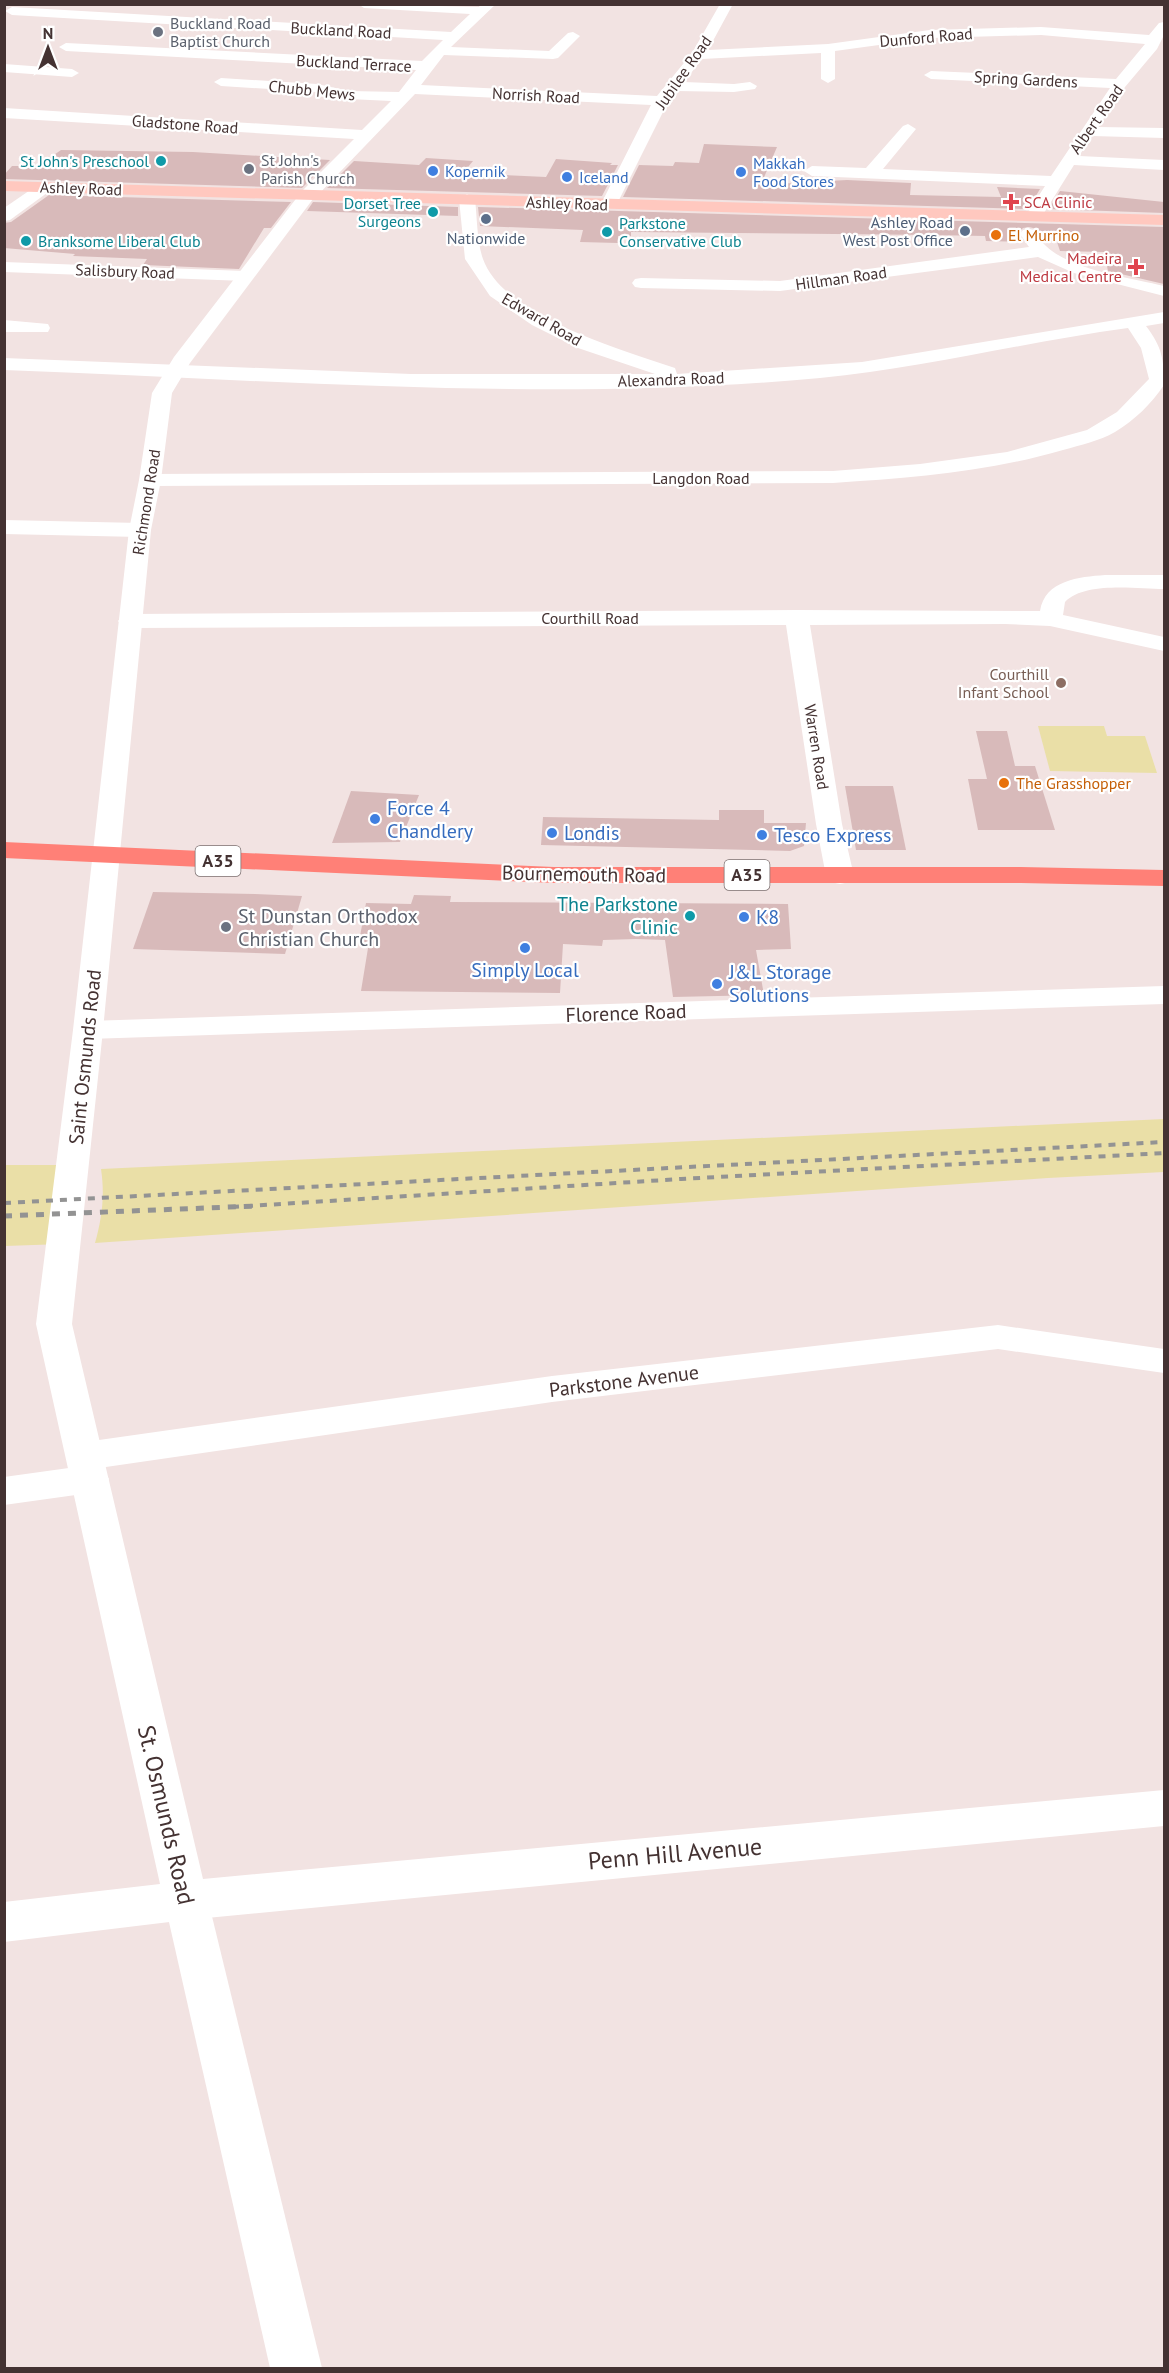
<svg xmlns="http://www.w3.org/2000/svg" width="1169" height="2373" viewBox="0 0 1169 2373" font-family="'PT Sans',sans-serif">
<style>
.green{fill:#eadfa7}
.building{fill:#d8baba}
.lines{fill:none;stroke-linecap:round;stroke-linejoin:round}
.minor{fill:#fff;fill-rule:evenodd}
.tertiary{fill:#fff;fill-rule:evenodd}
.secondary{fill:#ffc8bf;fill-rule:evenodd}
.trunk{fill:#ff8077;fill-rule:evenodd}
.rail-far1{stroke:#939393;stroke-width:4;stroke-dasharray:7 7;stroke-linecap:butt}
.rail{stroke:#939393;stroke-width:5;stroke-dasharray:8 8;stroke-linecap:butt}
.worship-dot{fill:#6b7280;stroke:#fff;stroke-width:2}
.culture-dot{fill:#0f9aa8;stroke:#fff;stroke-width:2}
.shop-dot{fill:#3f7fe0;stroke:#fff;stroke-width:2}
.health-dot{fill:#e0444e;stroke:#fff;stroke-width:2}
.service-dot{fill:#5c6f8a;stroke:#fff;stroke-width:2}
.food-dot{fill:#e8710a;stroke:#fff;stroke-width:2}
.education-dot{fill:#8d6e63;stroke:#fff;stroke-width:2}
.labels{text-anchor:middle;stroke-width:4.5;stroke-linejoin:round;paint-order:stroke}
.far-worship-label{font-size:16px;fill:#5b616d;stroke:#fff;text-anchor:start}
.far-street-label{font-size:16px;fill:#443232;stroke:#fff}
.far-culture-label{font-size:16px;fill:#0d838f;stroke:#fff;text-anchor:end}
.far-shop-label{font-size:16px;fill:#366cbe;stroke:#fff;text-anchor:start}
.far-health-label{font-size:16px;fill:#be3a42;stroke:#fff;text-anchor:start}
.far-service-label{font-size:16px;fill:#4e5e75;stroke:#fff;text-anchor:end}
.far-food-label{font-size:16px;fill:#c56008;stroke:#fff;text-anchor:start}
.far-education-label{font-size:16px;fill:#785e54;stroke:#fff;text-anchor:end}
.shield{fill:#fff;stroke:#7c7070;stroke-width:1.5}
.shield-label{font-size:18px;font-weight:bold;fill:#443232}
.shop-label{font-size:20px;fill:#366cbe;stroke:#fff;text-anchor:start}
.street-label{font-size:20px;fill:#443232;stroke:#fff}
.culture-label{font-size:20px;fill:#0d838f;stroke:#fff;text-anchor:end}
.worship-label{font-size:20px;fill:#5b616d;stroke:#fff;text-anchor:start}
.near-street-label{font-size:24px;fill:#443232;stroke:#fff}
</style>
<rect width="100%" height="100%" fill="#f2e3e2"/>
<g class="green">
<path d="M1038 726H1104L1107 736H1145L1157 773 1050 771Z"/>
<path d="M1164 1119V1172L1048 1178 95 1243C102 1218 105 1195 101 1169Z"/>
<path d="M4 1165H72L63 1244 5 1246Z"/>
</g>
<g class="building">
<path d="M704 144 777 147 762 182 828 185V181L847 180 911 183 910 195 1001 197 997 187 1040 189 1028 209 623 197 639 165 673 166 675 162 699 163Z"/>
<path d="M61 150 193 152 330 160 302 188 4 179V175L12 166H38Z"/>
<path d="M426 158 473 161 463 173 546 177 556 159 612 163 610 165H618L602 196 327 188 354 161 419 165Z"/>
<path d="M1060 191 1164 202V213L1049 209Z"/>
<path d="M49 195 291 202 271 228H264L239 269 143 265 147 259 73 256 75 254 4 248V223L11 222Z"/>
<path d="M313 202 458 207V216L307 211Z"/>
<path d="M478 207 1164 227V284L1108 271 1104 252 1060 251 1057 242H1045L1037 229 1029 227 1023 228 1018 233 1023 242 986 241 985 236 932 235 631 232V236H618V243L580 242 583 230 480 226Z"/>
<path d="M976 731H1007L1015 766H1035L1055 830H978L968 779H987Z"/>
<path d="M845 786H893L906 850H856Z"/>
<path d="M351 791 419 795 400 842 332 843Z"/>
<path d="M719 810H764V823H806L804 846 790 851 541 845 543 817 719 820Z"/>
<path d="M153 892 255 894 302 896 285 954 133 949Z"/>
<path d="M414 895 451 896 450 902 788 904 791 949 756 950 764 995 673 997 665 940 636 939 603 940 602 946 563 944 560 993 361 991 369 942H359L366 903 411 904Z"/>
</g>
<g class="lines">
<g class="minor">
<path d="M358 4 479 7 481 4H496L451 47 549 51 568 33 573 32 580 36 558 58 553 59 444 55 421 85 657 96 692 53 720 4H733L708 50 828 44 930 30 1041 27 1149 35 1159 23 1164 22V35L1157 49 1125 87 1098 127 1164 128V138L1092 136 1079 156 1164 160V170L1074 165 1039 221H1027L1025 217 1045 186 812 176 804 171 812 166 866 168 903 126 908 124 916 129 883 169 1051 176 1110 88 931 79 924 75 931 71 1116 79 1145 44 1041 35 930 38 835 51V79L828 83 821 79V53L702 59 684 82 734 84 750 82 757 86 755 89 734 92 677 91 668 102 617 204 609 209 601 204 651 105 415 94 314 199H302L300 195 302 191 354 139 4 118V108L362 130 391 101 349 99 317 92 221 86 214 82 221 78 317 84 349 91 399 92 416 70 66 51 59 47 66 43 422 61 443 40 12 15 5 11 12 7 451 32 470 14 364 8Z"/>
<path d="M4 64 72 69 79 73 72 77 4 72Z"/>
<path d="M45 182 51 184 53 187 51 190 10 220 4 221V208L39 184Z"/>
<path d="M467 194 475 199C477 216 477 243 483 259 503 316 622 350 675 368L677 374 862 362 1164 312V323L1146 326C1162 347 1164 359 1164 385 1151 404 1135 420 1115 432 1099 441 1081 445 1063 450 988 472 911 478 833 483L150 486 142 485 139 480 142 475 150 474 833 471 920 464 1007 452 1087 430 1117 412 1149 379 1141 348 1128 328C1025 342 924 368 820 378 549 403 275 380 4 370V358L411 374H655L578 348 532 325 490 296 465 259 459 199Z"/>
<path d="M1029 229 1035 230C1039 235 1041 242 1046 246 1071 270 1131 278 1164 286V296L1074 273 1038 257 780 291 641 288 635 287 632 283 635 279 641 278 780 281 1029 247 1020 234 1023 230Z"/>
<path d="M4 262 245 271 251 272 254 276 251 280 245 281 4 272Z"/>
<path d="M4 320 48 324 50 328 48 332H4Z"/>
<path d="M4 520 140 523 148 525 151 530 148 535 140 537 4 534Z"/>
<path d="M1105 575H1164V589C1137 589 1085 581 1065 602L1063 615 1164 637V651L1050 626 1005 624 810 625 842 824 854 876 850 882 840 884 830 882 826 876 816 824 786 625 130 628 122 626 118 621 122 616 130 614 797 610 1040 611C1045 580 1079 577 1105 575Z"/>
<path d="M1164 986V1004L88 1039 77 1036 73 1030 77 1024 88 1021Z"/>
<path d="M998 1325 1164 1349V1373L998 1349 552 1402 99 1468 103 1469 109 1479 103 1489 90 1493 4 1505V1477L76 1467 72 1466 66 1456 72 1446 85 1442 552 1376Z"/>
<path d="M186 1880 202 1886 208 1900 322 2368H270L164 1900 170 1886Z"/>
</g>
<path class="tertiary" d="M308 190 316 195 190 363 172 393 161 480 151 530 103 1030 72 1324 203 1879 1164 1790V1826L186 1920 4 1942V1902L160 1884 36 1324 73 1030 129 530 139 480 152 393 174 357 302 191Z"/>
<path class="secondary" d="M4 181 1164 215V225L4 191Z"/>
<path class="trunk" d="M4 842 554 867H1021L1164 870V886L1021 883H554L4 858Z"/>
<g class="rail-far1">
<path d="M4 1203 1164 1142"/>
<path d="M232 1207 681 1179 1164 1153"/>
</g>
<path class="rail" d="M4 1216 256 1206"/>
</g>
<g class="worship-dot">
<circle cx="158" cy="32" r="6"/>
<circle cx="249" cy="169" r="6"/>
<circle cx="226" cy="927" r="6"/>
</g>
<g class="culture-dot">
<circle cx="161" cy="161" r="6"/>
<circle cx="433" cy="212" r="6"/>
<circle cx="607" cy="232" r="6"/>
<circle cx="26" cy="241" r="6"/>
<circle cx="690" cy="916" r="6"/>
</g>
<g class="shop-dot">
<circle cx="433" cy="171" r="6"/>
<circle cx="741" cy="172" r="6"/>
<circle cx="567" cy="177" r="6"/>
<circle cx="375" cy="819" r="6"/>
<circle cx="552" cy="833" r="6"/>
<circle cx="762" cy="835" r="6"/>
<circle cx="744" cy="917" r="6"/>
<circle cx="525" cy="948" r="6"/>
<circle cx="717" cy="984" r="6"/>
</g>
<g class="health-dot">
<path d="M1008 193h6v6h6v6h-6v6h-6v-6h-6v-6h6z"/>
<path d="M1133 258h6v6h6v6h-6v6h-6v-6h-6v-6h6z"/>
</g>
<g class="service-dot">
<circle cx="486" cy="219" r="6"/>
<circle cx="965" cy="231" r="6"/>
</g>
<g class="food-dot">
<circle cx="996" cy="235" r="6"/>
<circle cx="1004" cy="783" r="6"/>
</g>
<circle class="education-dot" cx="1061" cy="683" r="6"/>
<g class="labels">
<g class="far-worship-label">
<text x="170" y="29">Buckland Road<tspan x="170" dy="18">Baptist Church</tspan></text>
<text x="261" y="166">St John's<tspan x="261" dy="18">Parish Church</tspan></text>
</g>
<g class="far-street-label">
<text transform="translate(341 30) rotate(3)" y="6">Buckland Road</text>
<text transform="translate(926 37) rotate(-5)" y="6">Dunford Road</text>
<text transform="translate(354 63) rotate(3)" y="6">Buckland Terrace</text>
<text transform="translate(683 72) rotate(-55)" y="6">Jubilee Road</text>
<text transform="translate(1026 79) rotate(3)" y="6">Spring Gardens</text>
<text transform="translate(312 90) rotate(6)" y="6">Chubb Mews</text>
<text transform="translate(536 95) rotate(3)" y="6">Norrish Road</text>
<text transform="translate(1096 119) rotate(-55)" y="6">Albert Road</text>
<text transform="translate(185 124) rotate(4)" y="6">Gladstone Road</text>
<text transform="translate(81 188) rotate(2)" y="6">Ashley Road</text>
<text transform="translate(567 203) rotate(2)" y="6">Ashley Road</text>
<text transform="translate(125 271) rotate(2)" y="6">Salisbury Road</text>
<text transform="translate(841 278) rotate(-8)" y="6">Hillman Road</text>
<text transform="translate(542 319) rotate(30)" y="6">Edward Road</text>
<text transform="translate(671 379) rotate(-2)" y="6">Alexandra Road</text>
<text x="701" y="484">Langdon Road</text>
<text transform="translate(146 502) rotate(-81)" y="6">Richmond Road</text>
<text x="590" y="624">Courthill Road</text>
<text transform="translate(817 747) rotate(81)" y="6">Warren Road</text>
</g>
<g class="far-culture-label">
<text x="149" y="167">St John's Preschool</text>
<text x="421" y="209">Dorset Tree<tspan x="421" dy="18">Surgeons</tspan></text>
<text x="619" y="229" text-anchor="start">Parkstone<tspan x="619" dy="18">Conservative Club</tspan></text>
<text x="38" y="247" text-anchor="start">Branksome Liberal Club</text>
</g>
<g class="far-shop-label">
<text x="753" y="169">Makkah<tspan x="753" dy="18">Food Stores</tspan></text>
<text x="445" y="177">Kopernik</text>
<text x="579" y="183">Iceland</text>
</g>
<g class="far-health-label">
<text x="1024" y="208">SCA Clinic</text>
<text x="1122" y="264" text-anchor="end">Madeira<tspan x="1122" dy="18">Medical Centre</tspan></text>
</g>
<g class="far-service-label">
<text x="953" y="228">Ashley Road<tspan x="953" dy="18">West Post Office</tspan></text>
<text x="486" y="244" text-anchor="middle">Nationwide</text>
</g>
<g class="far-food-label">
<text x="1008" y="241">El Murrino</text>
<text x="1016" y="789">The Grasshopper</text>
</g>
<g class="far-education-label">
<text x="1049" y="680">Courthill<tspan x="1049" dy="18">Infant School</tspan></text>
</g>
<g class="shield">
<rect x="195.5" y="846" width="45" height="30" rx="4.5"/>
<rect x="724.5" y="860" width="45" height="30" rx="4.5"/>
</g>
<g class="shield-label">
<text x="218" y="867">A35</text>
<text x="747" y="881">A35</text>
</g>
<g class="shop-label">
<text x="387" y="815">Force 4<tspan x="387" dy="23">Chandlery</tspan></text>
<text x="564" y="840">Londis</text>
<text x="774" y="842">Tesco Express</text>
<text x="756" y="924">K8</text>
<text x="525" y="977" text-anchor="middle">Simply Local</text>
<text x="729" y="979">J&amp;L Storage<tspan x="729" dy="23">Solutions</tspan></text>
</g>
<g class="street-label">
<text transform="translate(584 874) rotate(1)" y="7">Bournemouth Road</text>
<text transform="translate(626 1013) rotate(-2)" y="7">Florence Road</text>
<text transform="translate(85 1057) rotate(-84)" y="7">Saint Osmunds Road</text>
<text transform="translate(624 1381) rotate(-7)" y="7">Parkstone Avenue</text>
</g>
<g class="culture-label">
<text x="678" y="911">The Parkstone<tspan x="678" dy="23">Clinic</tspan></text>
</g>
<g class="worship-label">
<text x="238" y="923">St Dunstan Orthodox<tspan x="238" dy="23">Christian Church</tspan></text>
</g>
<g class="near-street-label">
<text transform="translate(166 1815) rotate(77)" y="8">St. Osmunds Road</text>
<text transform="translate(675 1854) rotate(-5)" y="8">Penn Hill Avenue</text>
</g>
</g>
<rect width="1169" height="2373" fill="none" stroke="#443232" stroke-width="12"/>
<g transform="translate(48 48)" stroke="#ffffff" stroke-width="4.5" paint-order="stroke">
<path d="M0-4.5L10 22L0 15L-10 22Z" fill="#443232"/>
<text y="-9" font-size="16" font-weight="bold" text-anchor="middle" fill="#443232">N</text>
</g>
</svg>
